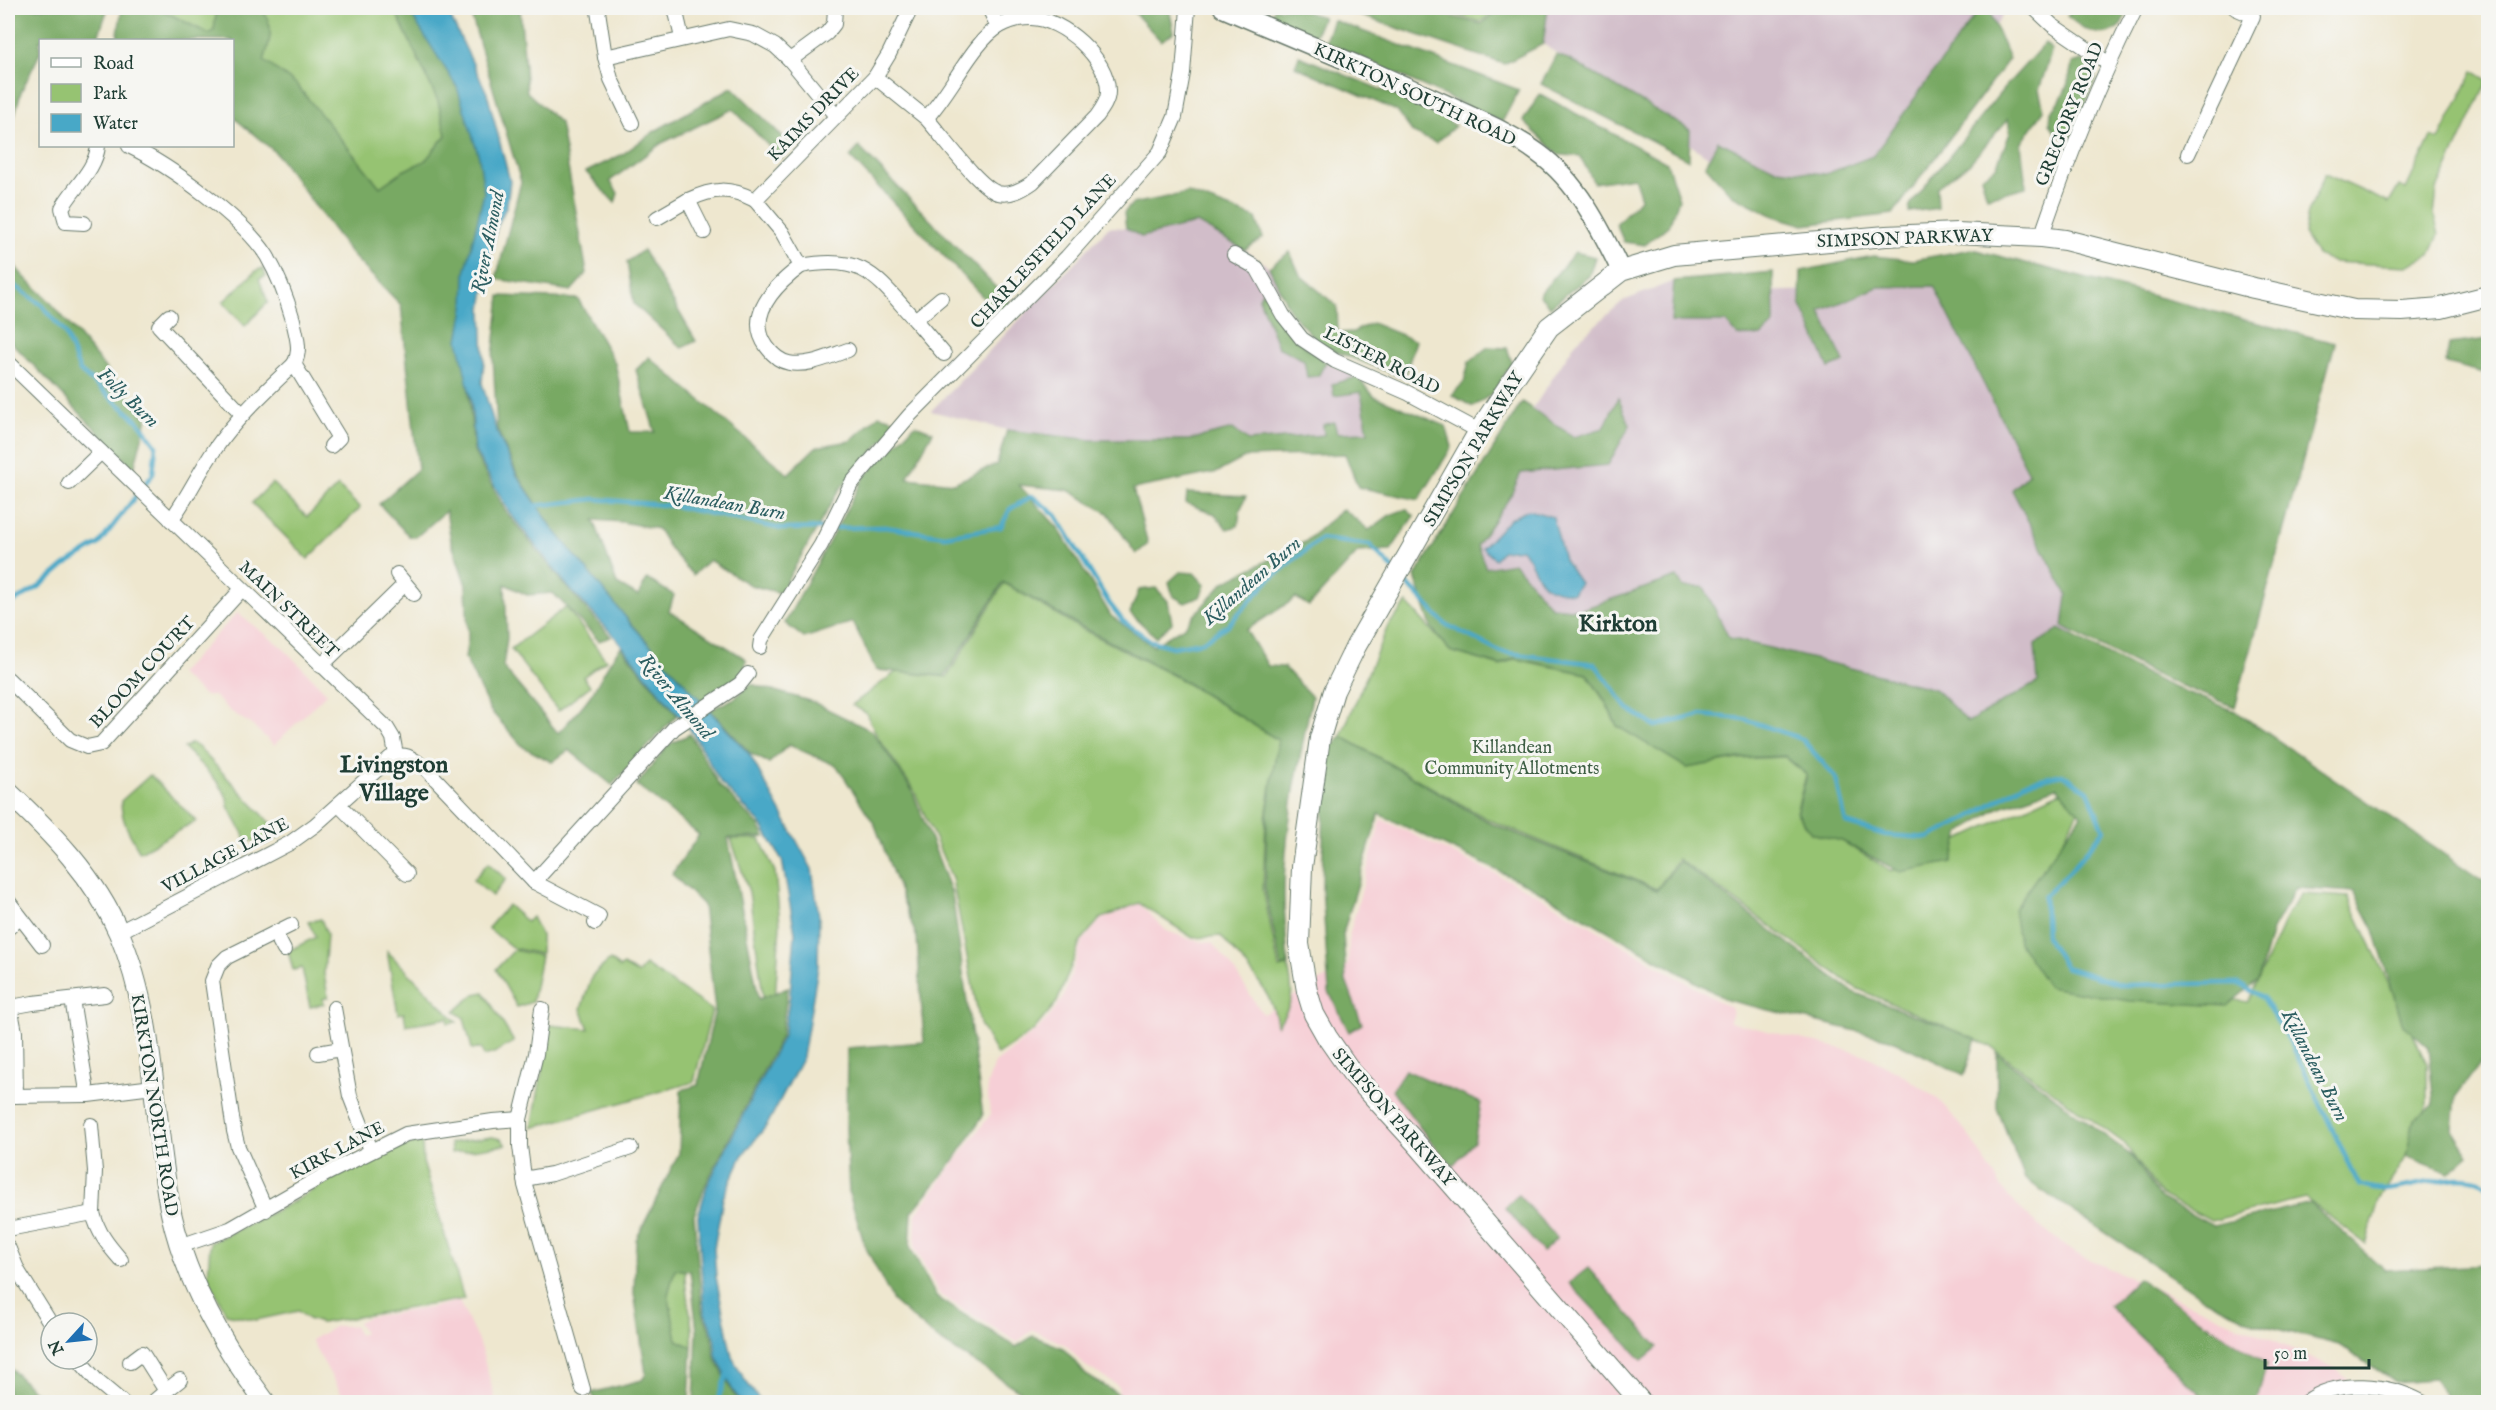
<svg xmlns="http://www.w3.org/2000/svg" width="2496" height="1410" viewBox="0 0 2496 1410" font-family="'IM FELL English',serif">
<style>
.built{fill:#f6cfd6}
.industrial{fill:#d1bdc9}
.green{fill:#96c372;stroke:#5a8053;stroke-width:1.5}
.forest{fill:#78a964;stroke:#4c734c;stroke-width:1.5}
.water{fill:#48a8c7;stroke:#34727e;stroke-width:1.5}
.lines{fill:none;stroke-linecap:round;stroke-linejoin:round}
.stream{stroke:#48a8c7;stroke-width:4.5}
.minor-casing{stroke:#67786a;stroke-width:16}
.tertiary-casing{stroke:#67786a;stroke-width:21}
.secondary-casing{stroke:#67786a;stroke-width:22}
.minor{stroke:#fff;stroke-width:14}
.tertiary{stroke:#fff;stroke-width:18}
.secondary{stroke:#fff;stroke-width:20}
.labels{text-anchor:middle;stroke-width:6;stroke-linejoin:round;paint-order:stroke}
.street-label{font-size:18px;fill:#1f3d34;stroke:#f6f6f2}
.park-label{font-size:18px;fill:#3d5e44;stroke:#f6f6f2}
.water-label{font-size:20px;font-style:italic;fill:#2b5d60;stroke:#f6f6f2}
.district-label{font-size:24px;font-weight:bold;fill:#1f3d34;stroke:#f6f6f2}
</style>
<rect width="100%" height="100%" fill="#f6f6f2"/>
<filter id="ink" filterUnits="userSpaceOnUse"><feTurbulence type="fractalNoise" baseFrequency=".0167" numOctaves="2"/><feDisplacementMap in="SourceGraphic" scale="12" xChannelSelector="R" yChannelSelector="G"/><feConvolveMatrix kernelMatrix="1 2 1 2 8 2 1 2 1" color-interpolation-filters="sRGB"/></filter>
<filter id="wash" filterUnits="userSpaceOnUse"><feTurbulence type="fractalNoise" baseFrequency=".008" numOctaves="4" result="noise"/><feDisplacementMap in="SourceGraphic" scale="24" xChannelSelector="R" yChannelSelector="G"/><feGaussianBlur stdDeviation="1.35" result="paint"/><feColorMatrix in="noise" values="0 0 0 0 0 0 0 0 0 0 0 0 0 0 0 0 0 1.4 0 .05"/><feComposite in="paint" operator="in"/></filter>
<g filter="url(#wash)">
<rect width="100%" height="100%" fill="#eee7cf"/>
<g class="built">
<path d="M237 613 283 648 327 693 274 745 252 725 230 711 214 696H205L179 674Z"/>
<path d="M1381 819 1531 891 1732 1009 1730 1022 1863 1054 1900 1073 1939 1100 1965 1130 2008 1197 2040 1227 2077 1254 2335 1368 2371 1402H1120L1118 1386 1084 1365 1066 1345 1033 1330 1017 1342 940 1295 915 1248 916 1214 990 1115 987 1084 995 1063 1036 1031 1051 1015 1064 996 1082 942 1101 920 1139 904 1167 931 1192 940 1212 943 1228 961 1263 1014 1348 965 1349 936Z"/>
<path d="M459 1301 480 1345 496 1402H346L311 1340 336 1326H354L359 1335 364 1333 358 1322 368 1317 430 1308Z"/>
</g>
<g class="industrial">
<path d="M1547 8H2008L1901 162 1765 196 1543 44Z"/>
<path d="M1197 223 1245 250 1269 267 1280 290 1267 295 1278 347 1304 360 1326 362 1357 377 1334 396 1361 392 1369 432 1336 433 1335 423 1325 435 1247 441 1233 429 1189 440H1092L1007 430 931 411 1109 227 1126 228 1141 237Z"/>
<path d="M1926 275 1955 303 2076 495 2077 626 2015 724 1933 763 1518 608 1464 572 1497 464 1576 342 1623 301 1674 281 1696 293 1833 290Z"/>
</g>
<g class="green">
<path d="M158 8H222L216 15 214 31 209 34Z"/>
<path d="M260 8 352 9 394 8 438 101 446 135 425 161 403 171 380 187 296 84 264 61C270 41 276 25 260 8Z"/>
<path d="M1434 8H1497V10L1480 22Z"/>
<path d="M2473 71 2488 80 2437 190 2434 215 2439 235 2430 255 2407 266 2333 262 2317 255 2304 234 2308 213 2325 174 2389 203 2399 186 2406 189 2431 137 2439 140Z"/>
<path d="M263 268 266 276 259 279 268 302 245 326 223 302 256 271Z"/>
<path d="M272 483 307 517 338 486 360 508 308 559 252 503Z"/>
<path d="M1004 583 1080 628 1176 677 1278 740 1266 817 1263 889 1279 968 1288 966C1294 994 1294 1003 1277 1026 1275 992 1242 962 1221 936L1193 938 1139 903 1100 919 1081 941 1057 1002 1033 1031 997 1055 980 1024 952 878 914 790 879 739 866 713 852 705 896 672 947 677Z"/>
<path d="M1407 603 1450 651 1500 666 1514 659 1587 674 1605 702 1617 726 1687 768 1739 759 1785 757 1806 775 1796 812 1811 833 1842 841 1891 871 2064 790 2079 809 2031 901 2058 973 2248 1002 2288 913 2302 894 2348 897 2427 1064V1106L2404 1161 2379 1200 2366 1244 2305 1198 2211 1221 2161 1195 2125 1144 1990 1046 1856 988 1678 859 1657 889 1489 820 1341 736 1388 626Z"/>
<path d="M566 607 606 660 583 677 590 686 558 711 511 649Z"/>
<path d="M192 743 198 747 282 835 266 844 246 839 228 806C230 788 196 761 184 748Z"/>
<path d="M150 775 196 821 140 852C130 835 121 821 121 801Z"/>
<path d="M731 839H760L775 872 780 925 775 999 764 1002 749 892Z"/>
<path d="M488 863 506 879 492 896 473 880Z"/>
<path d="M508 905 527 922 532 917 541 935V954L513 948 488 928Z"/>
<path d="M321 919 327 934 324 974 328 997 323 999 324 1004 310 1007 302 968 293 970 288 951 316 937 308 922Z"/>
<path d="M514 950 541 956 532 1002 517 1007 496 969Z"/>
<path d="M387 951 457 1022 448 1023V1018L406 1025 404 1013 398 1014Z"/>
<path d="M610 960 620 968 623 965 638 974 645 965 712 1010 694 1082 532 1128 550 1025 589 1029 581 1009 592 976Z"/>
<path d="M484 992 514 1042 494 1053 484 1056 481 1048 472 1049 464 1018 455 1011 475 994Z"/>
<path d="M492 1137 501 1139 506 1145 451 1153 450 1143Z"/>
<path d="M422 1142 423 1162 464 1299 321 1323 308 1319 298 1311 256 1320 226 1314 208 1276 210 1243C236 1230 263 1218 289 1204 331 1180 373 1151 422 1142Z"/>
<path d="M675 1269 685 1270C684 1296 695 1321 692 1347L677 1340 668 1294Z"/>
</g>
<g class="forest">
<path d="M8 8H108L97 40H75L63 37 58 40H40V53L21 92 8 140Z"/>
<path d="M122 8H158L209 34 214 30 216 15 222 8H260C276 25 270 40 264 61L296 84 380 187 403 171 425 161 446 135 438 101 394 8H420L458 76 486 156 481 276 466 360 474 452 506 512 569 590 611 637 599 641 553 593 527 595 505 584 507 638 503 667 558 733C569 721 581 709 590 696 601 680 608 661 621 647L677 715 612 785 569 750 552 762 523 747 490 710 465 658 468 638 466 585 451 541 446 511 416 537H410L379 504 418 469 401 305 352 255 275 152 233 117 232 40H117Z"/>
<path d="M469 8H520L527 92 560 123 587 273 571 291 496 279 521 182Z"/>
<path d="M1130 8H1169L1174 32 1161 41Z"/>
<path d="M1275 8H1292L1323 17 1315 35 1269 18Z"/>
<path d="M1345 8H1419L1481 24 1498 11V8H1548L1543 44 1504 64 1344 10Z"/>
<path d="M1980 8H1988L2009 59 1893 214 1804 225 1774 216 1732 195 1705 165 1718 141 1776 169 1826 174 1873 156Z"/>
<path d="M2076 8H2128C2126 13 2124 22 2120 26 2102 43 2081 28 2067 16Z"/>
<path d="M1333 20 1519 90 1502 122 1325 41Z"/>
<path d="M2045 43 2052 50 2039 90 2044 110 2021 144 2026 187 1987 197 1981 177 1996 167 2010 133 2008 119 1969 164 1937 187 1938 208 1909 212 1910 205 2005 87Z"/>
<path d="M1556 55 1568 59 1690 130 1689 160 1541 84Z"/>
<path d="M1299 56 1440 114 1455 126 1436 143 1413 133 1397 111 1295 66Z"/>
<path d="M2082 60 2090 66 2096 79 2071 138 2057 135 2050 123 2051 111C2065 99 2069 82 2072 63Z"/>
<path d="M732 87 793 147 781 159 733 109 662 143 610 181 618 193 615 203 586 172 623 154 655 131Z"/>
<path d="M1540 94 1667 163 1679 199 1669 225 1645 245 1624 242 1616 224 1641 198 1634 177 1594 183 1580 156 1559 155 1523 121Z"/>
<path d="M859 147 1010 302 999 314 850 157Z"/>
<path d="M1188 193 1256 218 1263 238 1245 250 1197 223 1141 237 1126 228 1124 213 1132 204Z"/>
<path d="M1972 249 2335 343 2235 707 2162 678 2063 627 2067 595 2012 490 2029 473 1934 286 1878 287 1820 311 1844 362 1829 368 1800 303 1801 271 1873 256 1913 260Z"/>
<path d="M643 250 696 341 682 348 634 304 627 262Z"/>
<path d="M8 251C13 272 37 287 51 303 84 341 114 380 147 418L134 469 8 339Z"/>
<path d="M1290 252 1300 275 1337 306 1338 333 1353 332 1372 323 1416 341 1404 378 1322 346 1291 313 1269 267Z"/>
<path d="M1575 252 1595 257 1589 276 1550 307 1539 295Z"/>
<path d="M1773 272 1774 324 1761 336H1738L1726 322H1671L1674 281Z"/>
<path d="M1262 292C1273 298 1274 314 1282 324 1294 340 1309 350 1326 362L1318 376 1307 377 1304 360 1278 347 1259 298Z"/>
<path d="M500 296 578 299 615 363 630 432H655L636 370 649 357 788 474 816 447 850 441 879 415 900 421 839 490 780 593 750 585 709 560 693 575 670 549 658 529 622 522 594 520 617 584 638 596 647 579 674 595 669 611 746 659 745 673 702 702 632 625 554 530 517 474 497 429 493 356Z"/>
<path d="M2488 339V374L2446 363 2449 344Z"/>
<path d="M1488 347 1507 348 1512 362 1494 392 1473 407 1452 395 1464 382 1469 362Z"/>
<path d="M1357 377 1374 396 1446 426 1452 447 1419 500 1358 487 1345 454 1246 457 1218 472 1133 489 1148 544 1136 554 1108 513 1068 490 1019 485 1058 528 1111 616 1153 646 1184 627 1224 582 1305 542 1343 509 1369 530 1390 515 1406 509 1414 516 1391 550 1358 552 1309 606 1296 598 1246 630 1268 666 1284 667 1312 697C1299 762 1284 829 1284 895 1284 918 1287 942 1288 965L1281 967 1265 889 1267 816 1278 740 1176 676 1080 626 1003 582 945 676 876 670 853 622 804 638 785 623 864 477 915 425 933 432 907 478 954 483 997 464 1007 430 1092 440H1189L1233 429 1248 441 1324 435 1323 425 1334 422 1337 433 1368 432 1361 392 1334 396 1332 384Z"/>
<path d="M1618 398 1630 425 1608 465 1521 473 1510 497 1477 545 1486 568 1514 563 1551 607 1580 610 1677 577 1683 587H1704L1729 638 1935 689 1968 722 2038 682 2035 645 2059 629 2163 683 2235 711 2486 883 2488 880V1053L2456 1096 2453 1130 2469 1155 2449 1173 2406 1156 2414 1119 2434 1105 2428 1047 2403 1025 2374 930 2354 892 2296 888 2272 930 2258 980 2227 1006 2129 1001 2049 987 2019 943 2014 909 2081 815 2057 787 1998 808 1960 833 1952 862 1900 872 1842 841 1811 833 1797 812 1807 775 1785 756 1739 758 1687 768 1617 726 1606 702 1587 674 1514 658 1500 665 1450 651 1431 627 1415 576 1522 402 1574 437 1604 428Z"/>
<path d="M1187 493 1246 496 1240 511 1238 526 1227 529 1215 514 1186 503Z"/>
<path d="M1180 572 1194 573 1205 585 1200 597 1185 603 1173 596 1169 582Z"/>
<path d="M1156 588 1168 601 1172 623 1156 637 1130 613 1139 590Z"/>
<path d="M751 684 813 702 872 731 912 790 952 894 983 1116 955 1159 912 1212 910 1247 937 1298 1016 1347 1033 1336 1063 1348 1086 1375 1131 1402H1044L1023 1393 937 1339 893 1301 865 1246 849 1193 846 1129 847 1048 924 1042 917 938 875 825 837 766 789 745 769 763 751 754 710 710 735 698Z"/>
<path d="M690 734 719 785 759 826 765 837 728 838 759 999 788 988 781 1036 705 1186 694 1215 702 1311 712 1335 714 1355 732 1392 740 1402H694L697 1331 690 1271 675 1269 668 1294 677 1340 692 1347 689 1402H597L591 1393 642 1380 646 1374 634 1293 636 1240 679 1153 681 1090 698 1085 715 1010 703 905 672 874 699 835 637 785 668 745Z"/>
<path d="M1341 736 1490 823 1657 890 1679 861 1853 992 1976 1039 1964 1075 1890 1039 1727 1000 1532 887 1379 814 1343 933 1346 981 1362 1024 1349 1032 1329 992 1322 888 1325 753Z"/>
<path d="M1997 1053 2133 1157 2160 1198 2213 1226 2310 1203 2385 1270 2488 1265V1402H2451L2434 1379 2395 1382 2339 1345 2254 1323 2205 1299 2025 1179 1997 1108Z"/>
<path d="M1405 1070 1481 1103 1474 1142 1453 1165 1431 1142 1392 1090Z"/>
<path d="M1518 1195 1557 1238 1543 1252 1505 1208Z"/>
<path d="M1588 1268 1658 1347 1642 1360 1569 1283Z"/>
<path d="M2138 1278 2267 1364 2256 1402H2208L2109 1306Z"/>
<path d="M8 1366 45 1402H16L8 1395Z"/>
</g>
<g class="water">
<path d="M407 8H444L450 16 487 93 510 181 507 205 497 227 489 261 482 309 484 361 482 383 496 430 516 474 554 530 632 625 750 755 812 869 819 916 818 967 803 1057 767 1125 742 1156 723 1198 714 1248 716 1277 732 1357 745 1380 761 1402H742L733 1391 716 1355 714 1335 704 1311 698 1216 707 1186 783 1036 790 995 795 933 782 860 761 824 721 783 692 732 615 637 570 589 509 512 475 451 471 399 458 340 464 308 465 273 484 193 479 157 457 87Z"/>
<path d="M1529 510 1553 517 1564 560 1580 583 1573 593C1532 590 1542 575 1522 549L1502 551 1495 559 1482 548 1511 518Z"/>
</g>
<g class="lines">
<g class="stream">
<path d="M8 281 42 305 65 333 80 371 138 421 156 445 153 474 99 544 65 565 39 587 8 605"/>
<path d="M533 506 595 499 674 506 782 529 885 527 945 536 1001 527 1010 509 1032 496 1056 515 1109 603 1123 621 1151 641 1173 647 1202 642 1228 625 1270 579 1320 539 1370 545 1394 570"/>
<path d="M1402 578 1445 624 1501 652 1595 664 1628 709 1655 726 1701 715 1744 719 1802 739 1836 778 1846 823 1886 835 1928 838 1972 816 2025 783 2062 774 2088 791 2104 830 2071 870 2044 896 2046 936 2065 967 2122 985 2237 983 2262 997 2292 1045 2359 1185C2366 1187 2375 1190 2382 1190 2409 1190 2465 1166 2488 1186"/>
<path d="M717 1402 728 1371"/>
</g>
</g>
</g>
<g filter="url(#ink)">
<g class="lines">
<defs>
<g id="minor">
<path d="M675 8 682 38"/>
<path d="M911 8 889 54 875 77 755 200 782 232 801 266C865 254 876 277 915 320L941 298"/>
<path d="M989 8 998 27"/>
<path d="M2034 8 2052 25 2108 63"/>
<path d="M598 11 605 57"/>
<path d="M790 60 827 33 834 24 835 8"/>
<path d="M875 77 926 118C950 94 973 41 1000 26 1009 21 1021 18 1031 18 1062 18 1109 59 1108 92 1108 101 1102 109 1097 116L1033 182C1023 189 1011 196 998 193 978 187 942 135 926 118"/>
<path d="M632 123 611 79 605 57 729 29 753 34 775 46 790 60 836 116"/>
<path d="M129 146C170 166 243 218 267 256 278 275 287 299 293 320 296 335 302 350 294 364"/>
<path d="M2188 154 2253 16 2235 8"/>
<path d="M657 218 688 200"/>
<path d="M84 223 66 222 62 208C73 188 96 169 98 146"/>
<path d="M704 232 688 200C714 188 729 187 755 200"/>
<path d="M2041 237C2068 158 2099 82 2136 8"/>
<path d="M1234 255 1257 268 1283 315 1302 339 1335 361 1408 393 1479 431"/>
<path d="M801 266C777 284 744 315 767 347 772 354 779 361 789 363 808 367 830 356 848 350"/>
<path d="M169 316 159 326 242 414"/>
<path d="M915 320 944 354"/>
<path d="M8 362 387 728 393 738 396 755"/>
<path d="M69 483 101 452"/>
<path d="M171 520C188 497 199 472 215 449 237 417 266 391 294 364L339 438 331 446"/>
<path d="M397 574 414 594"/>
<path d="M760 647 761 640 821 545 851 484 909 416 1067 257 1160 152 1175 117 1183 73 1188 8"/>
<path d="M321 666 405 584"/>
<path d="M8 679 70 740 87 747 101 744 242 589"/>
<path d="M339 805 407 874"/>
<path d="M534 882 674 728 740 684 748 674"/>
<path d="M8 901 42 945"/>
<path d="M8 928 20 918"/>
<path d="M119 932 290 843 315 825 390 758C406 751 413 759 426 769L534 882 599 916 595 923"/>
<path d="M275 933 284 950"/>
<path d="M8 996 15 1032 16 1096"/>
<path d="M72 999 86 1085"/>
<path d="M11 1007 33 1003 105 995"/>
<path d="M334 1008 350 1096 371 1150"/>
<path d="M542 1009 536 1054 520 1119V1146L525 1185 583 1389"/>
<path d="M318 1053 341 1049"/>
<path d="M8 1096 88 1095 153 1087"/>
<path d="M524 1179 552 1174 631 1148"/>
<path d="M266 1210 238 1147 234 1131 212 981 218 966 227 957 291 925"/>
<path d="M93 1213C98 1233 108 1245 121 1260"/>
<path d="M8 1229 93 1213 95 1171 91 1125"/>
<path d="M180 1246 230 1229 326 1174 406 1134 493 1121 520 1119"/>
<path d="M8 1247 18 1271 51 1324"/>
<path d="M78 1359 98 1382 122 1402"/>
<path d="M130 1362 142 1353 166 1391 153 1402"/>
<path d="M166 1391 180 1380"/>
<path d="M2306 1402C2337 1378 2389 1384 2422 1402"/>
</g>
<path id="tertiary" d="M1223 8C1297 40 1372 70 1445 104 1476 119 1510 132 1538 153 1577 181 1601 229 1621 271"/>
<g id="secondary">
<path d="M8 792C52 833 95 877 119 933 157 1021 152 1121 171 1213 187 1284 223 1345 265 1402"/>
<path d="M1641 1402 1417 1144 1352 1073 1327 1037 1314 1014 1307 991 1299 944 1302 867 1320 738 1334 691 1356 646 1479 431 1512 381 1549 327 1621 271 1674 255 1886 236 1957 233 2041 237 2065 240 2254 288 2354 310 2402 311 2441 308 2488 296"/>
</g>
</defs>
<use href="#minor" class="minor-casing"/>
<use href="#tertiary" class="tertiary-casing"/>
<use href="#secondary" class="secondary-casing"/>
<use href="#minor" class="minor"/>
<use href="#tertiary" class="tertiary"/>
<use href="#secondary" class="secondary"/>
</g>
</g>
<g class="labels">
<g class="street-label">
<text transform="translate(1415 94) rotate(25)" y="6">KIRKTON SOUTH ROAD</text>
<text transform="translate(813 114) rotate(-46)" y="6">KAIMS DRIVE</text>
<text transform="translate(2069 114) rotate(-68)" y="6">GREGORY ROAD</text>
<text transform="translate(1905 238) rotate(-2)" y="6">SIMPSON PARKWAY</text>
<text transform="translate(1043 251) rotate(-47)" y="6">CHARLESFIELD LANE</text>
<text transform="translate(1382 360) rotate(27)" y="6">LISTER ROAD</text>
<text transform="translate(1473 449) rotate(-59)" y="6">SIMPSON PARKWAY</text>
<text transform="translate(289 609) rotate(44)" y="6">MAIN STREET</text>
<text transform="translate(142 672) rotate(-47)" y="6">BLOOM COURT</text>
<text transform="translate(225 855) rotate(-28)" y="6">VILLAGE LANE</text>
<text transform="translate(155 1105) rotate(81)" y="6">KIRKTON NORTH ROAD</text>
<text transform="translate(1394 1117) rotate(49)" y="6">SIMPSON PARKWAY</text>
<text transform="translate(337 1150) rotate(-28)" y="6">KIRK LANE</text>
</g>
<g class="park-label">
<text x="1512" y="753">Killandean<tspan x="1512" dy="21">Community Allotments</tspan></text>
</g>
<g class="water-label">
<text transform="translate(487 242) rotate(-79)" y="7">River Almond</text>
<text transform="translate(129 397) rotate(44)" y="7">Folly Burn</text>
<text transform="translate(725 502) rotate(10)" y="7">Killandean Burn</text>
<text transform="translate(1251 580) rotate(-41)" y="7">Killandean Burn</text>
<text transform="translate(677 696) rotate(50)" y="7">River Almond</text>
<text transform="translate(2316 1065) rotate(63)" y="7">Killandean Burn</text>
</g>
<g class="district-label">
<text x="1618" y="631">Kirkton</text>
<text x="394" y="772">Livingston<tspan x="394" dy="28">Village</tspan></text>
</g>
</g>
<rect width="2496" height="1410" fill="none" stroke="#f6f6f2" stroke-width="30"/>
<rect x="39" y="39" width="195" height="108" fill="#f6f6f2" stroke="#a0aca6" stroke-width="1.5"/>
<rect x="51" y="58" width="30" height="9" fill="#ffffff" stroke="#a0aca6" stroke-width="1.5"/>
<text x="93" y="69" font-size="18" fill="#1f3d34">Road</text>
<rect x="51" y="84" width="30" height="18" fill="#96c372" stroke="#a0aca6" stroke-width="1.5"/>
<text x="93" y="99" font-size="18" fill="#1f3d34">Park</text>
<rect x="51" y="114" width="30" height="18" fill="#48a8c7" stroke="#a0aca6" stroke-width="1.5"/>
<text x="93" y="129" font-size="18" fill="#1f3d34">Water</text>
<g transform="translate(69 1341) rotate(243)"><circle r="28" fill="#f6f6f2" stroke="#a0aca6" stroke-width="1.5"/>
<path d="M0-4.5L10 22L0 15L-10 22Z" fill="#1f6fb2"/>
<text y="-9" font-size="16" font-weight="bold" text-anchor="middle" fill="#1f3d34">N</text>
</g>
<path d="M2265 1359v9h104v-9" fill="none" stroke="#1f3d34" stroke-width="3"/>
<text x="2274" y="1359" font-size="18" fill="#1f3d34" stroke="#f6f6f2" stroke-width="4.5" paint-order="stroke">50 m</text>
</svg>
